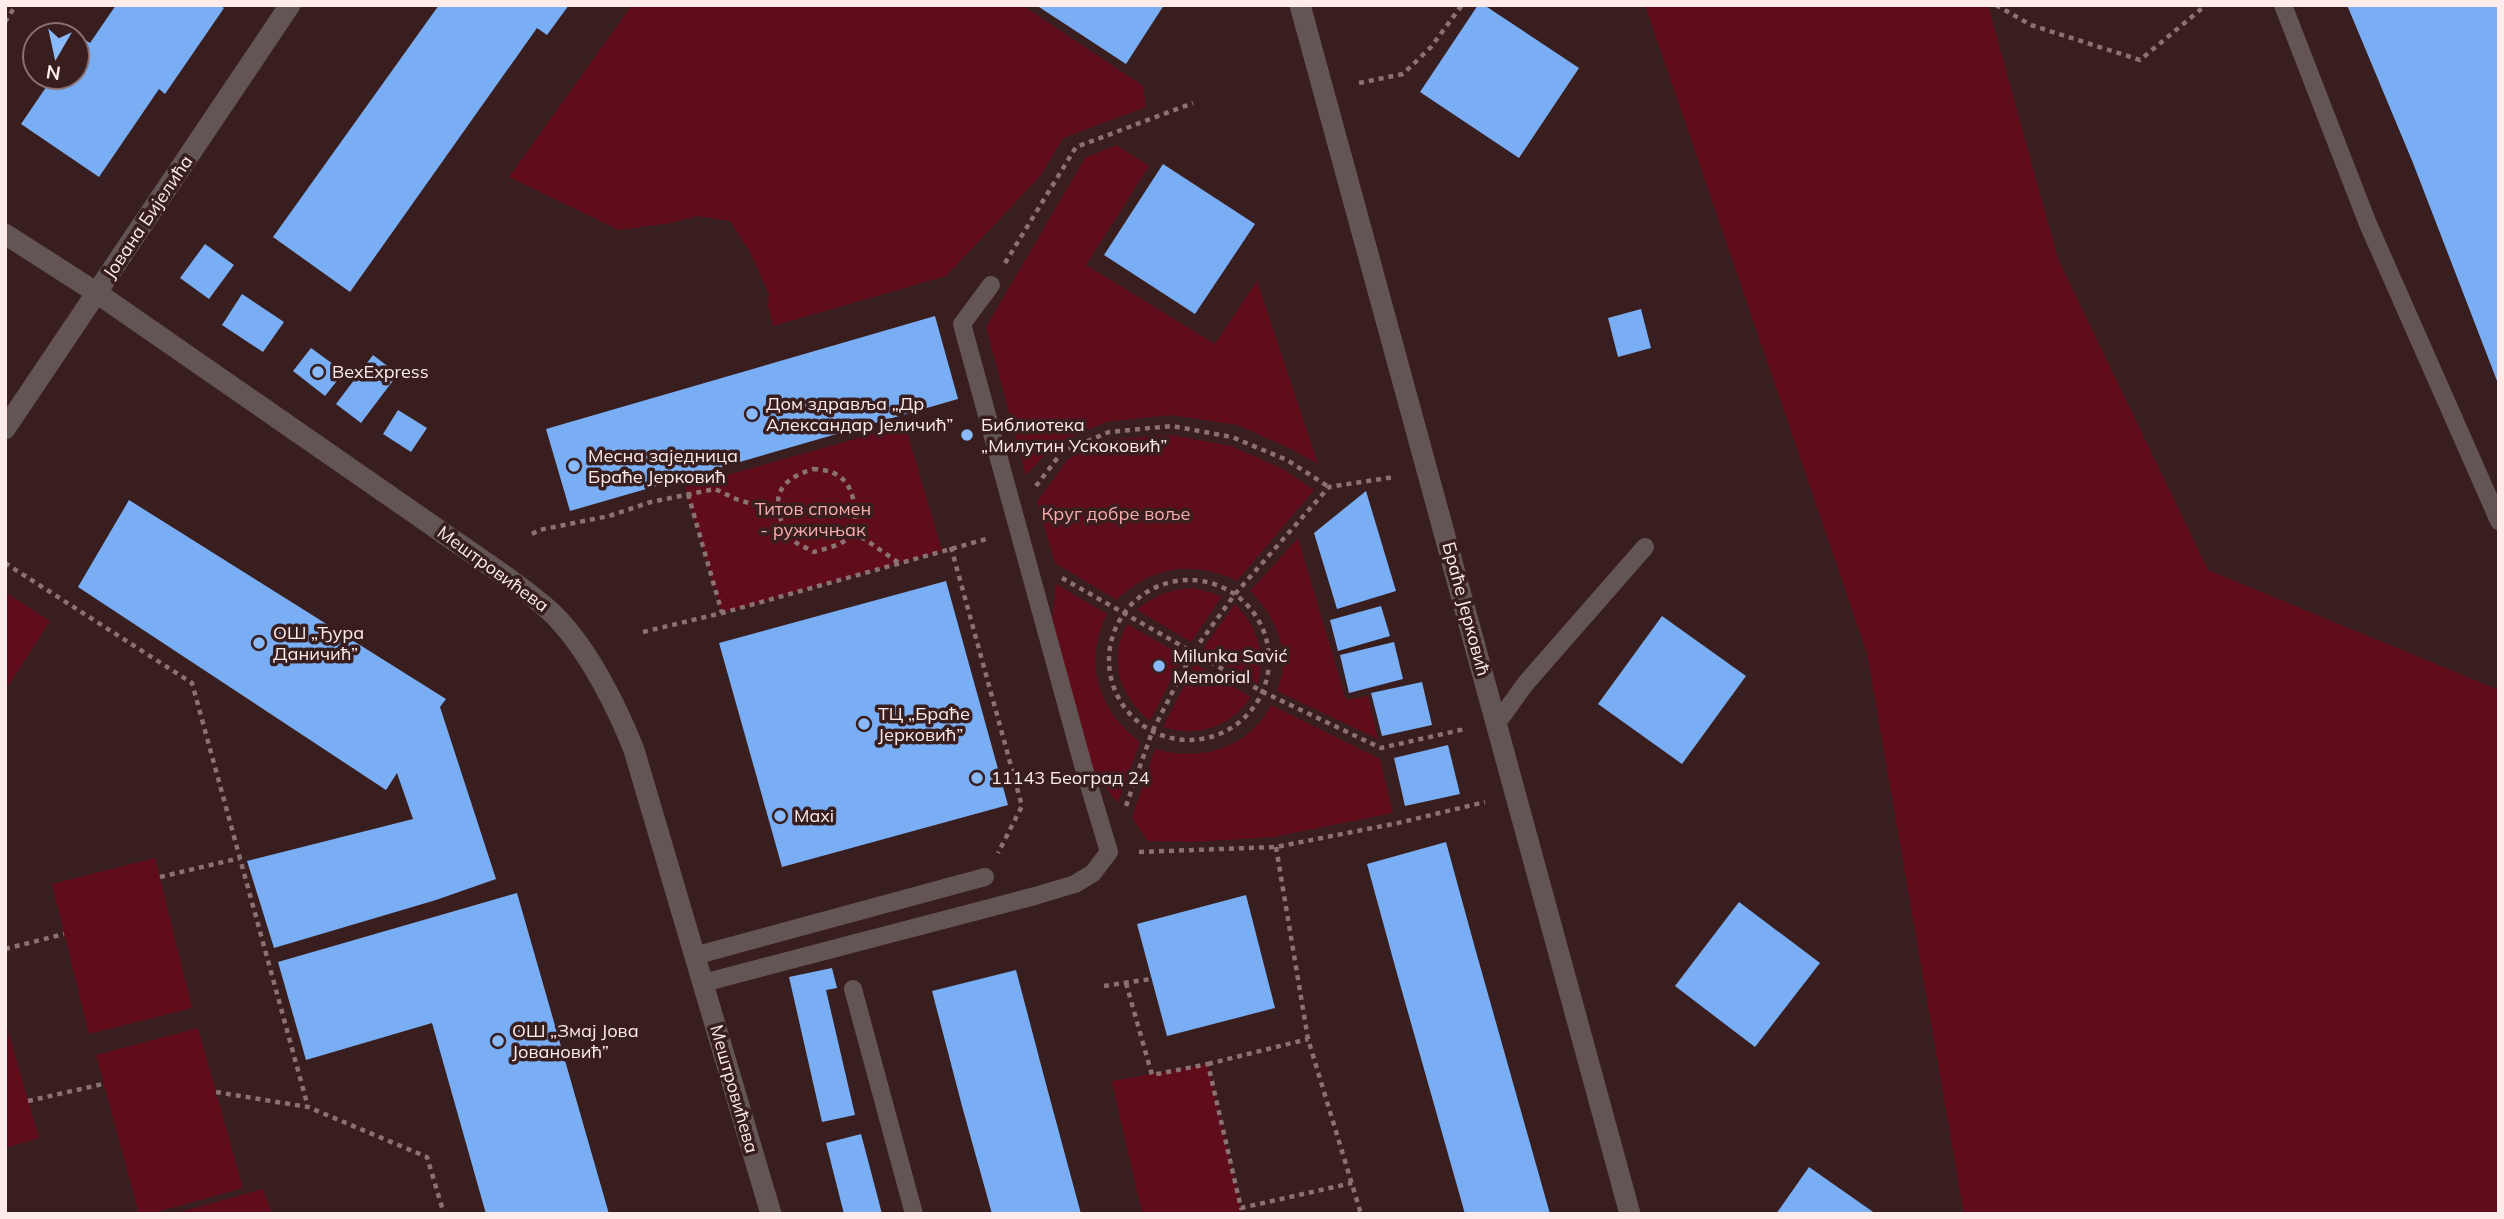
<svg xmlns="http://www.w3.org/2000/svg" width="2504" height="1219" viewBox="0 0 2504 1219" font-family="Mulish,sans-serif">
<style>
.green{fill:#610c1b}
.building{fill:#79aef4}
.lines{fill:none;stroke-linecap:round;stroke-linejoin:round}
.path{stroke:#8a7272;stroke-width:4.5;stroke-dasharray:5 5;stroke-linecap:butt}
.service{stroke:#645555;stroke-width:18}
.minor{stroke:#645555;stroke-width:21}
.tertiary{stroke:#645555;stroke-width:21}
.poi-dot{fill:#89bafc;stroke:#391e1f;stroke-width:2.5}
.labels{text-anchor:middle;stroke-width:7;stroke-linejoin:round;paint-order:stroke}
.street-label{font-size:18px;fill:#feebea;stroke:#391e1f}
.poi-label{font-size:18px;fill:#feebea;stroke:#391e1f;text-anchor:start}
.park-label{font-size:18px;fill:#f6acad;stroke:#391e1f}
</style>
<rect width="100%" height="100%" fill="#391e1f"/>
<g class="green">
<path d="M632 5H1022L1143 86 1146 107 1063 138 1041 175 946 276 773 326 768 305 769 294 750 252 730 221 697 216 670 223 619 230 509 177Z"/>
<path d="M1645 5H1988L2058 259 2208 570 2499 690V1214H1964L1867 653Z"/>
<path d="M1116 145 1149 166 1086 265 1215 344 1257 281 1318 464 1293 450 1238 425 1171 415 1106 422 1055 444 1026 475 986 327 1085 158Z"/>
<path d="M905 425 942 551 722 613 685 487Z"/>
<path d="M1171 435 1231 446 1283 469 1314 490 1237 581C1194 560 1151 566 1117 600L1055 563 1037 502 1068 459 1110 440Z"/>
<path d="M1298 538 1346 700 1368 696 1378 739 1277 691C1293 656 1276 616 1250 591Z"/>
<path d="M1056 584 1107 614C1083 662 1098 711 1140 742L1118 803 1096 776 1086 755 1056 638 1052 618Z"/>
<path d="M1194 588 1222 596 1191 642 1137 610C1153 595 1172 589 1194 588Z"/>
<path d="M5 592 50 621 5 691Z"/>
<path d="M1235 604C1258 627 1265 652 1258 684L1201 651Z"/>
<path d="M1127 624 1183 656 1150 721C1119 696 1108 660 1127 624Z"/>
<path d="M1195 664 1251 697C1230 727 1199 738 1163 727Z"/>
<path d="M1271 705 1380 759 1393 813 1273 837 1193 842 1148 841 1132 818 1155 749C1200 762 1249 749 1271 705Z"/>
<path d="M155 858 192 1008 89 1034 52 884Z"/>
<path d="M5 1021 39 1138 5 1148Z"/>
<path d="M198 1028 243 1188 150 1214H139L96 1055Z"/>
<path d="M1208 1064 1242 1214H1142L1112 1081Z"/>
<path d="M263 1189 272 1214H173Z"/>
</g>
<g class="building">
<path d="M116 5H219L224 8 165 94 159 89 99 177 21 124 53 77H77V42L81 37 90 43Z"/>
<path d="M439 5H569L547 35 537 28 350 292 273 237Z"/>
<path d="M1036 5H1164L1126 64Z"/>
<path d="M1478 5H1484L1579 68 1519 158 1420 92Z"/>
<path d="M2347 5H2499V386L2413 163Z"/>
<path d="M1163 164 1255 224 1195 314 1104 255Z"/>
<path d="M205 244 234 265 209 299 180 278Z"/>
<path d="M242 294 284 322 263 352 222 325Z"/>
<path d="M1641 309 1651 348 1618 357 1608 318Z"/>
<path d="M935 316 958 399 570 511 546 429Z"/>
<path d="M311 348 344 372 325 396 293 371Z"/>
<path d="M373 355 398 374 361 423 336 404Z"/>
<path d="M398 410 427 428 411 452 383 434Z"/>
<path d="M1366 491 1396 591 1337 609 1314 533Z"/>
<path d="M129 500 446 699 440 707 496 879 436 900 274 948 247 861 413 819 397 773 386 790 78 587Z"/>
<path d="M946 581 1008 805 782 867 719 643Z"/>
<path d="M1381 606 1390 636 1338 651 1330 620Z"/>
<path d="M1662 616 1746 676 1682 764 1598 704Z"/>
<path d="M1394 642 1403 679 1349 693 1340 655Z"/>
<path d="M1422 682 1432 725 1382 736 1371 693Z"/>
<path d="M1448 745 1460 794 1405 806 1394 758Z"/>
<path d="M1446 842 1475 948 1550 1214H1465L1396 970 1367 864Z"/>
<path d="M517 893 609 1214H486L432 1023 306 1060 278 962Z"/>
<path d="M1246 895 1275 1008 1167 1036 1137 924Z"/>
<path d="M1739 902 1820 963 1755 1047 1675 986Z"/>
<path d="M832 968 837 988 826 990 855 1115 822 1122 789 977Z"/>
<path d="M1016 970 1046 1084 1081 1214H992L962 1106 932 991Z"/>
<path d="M861 1134 870 1168 882 1214H844L826 1143Z"/>
<path d="M1809 1167 1876 1214H1776Z"/>
</g>
<g class="lines">
<g class="path">
<path d="M1996 5 2031 25 2140 60 2206 5"/>
<path d="M5 22 16 5"/>
<path d="M1359 83 1403 74 1431 47 1462 5"/>
<path d="M1005 263 1076 147 1193 103"/>
<path d="M813 469C841 470 852 483 855 510 855 516 856 526 853 532 846 545 827 548 814 552 808 548 800 546 794 541 786 535 783 526 780 517 772 489 788 477 813 469Z"/>
<path d="M1036 486 1062 452 1109 432 1172 426 1232 437 1287 460 1329 487"/>
<path d="M688 494 722 613"/>
<path d="M853 531 899 563"/>
<path d="M532 534 539 530 609 516 651 502 715 489 736 499 778 512"/>
<path d="M951 547 1022 806 998 853"/>
<path d="M5 563 192 683 308 1107"/>
<path d="M1062 578 1263 692 1381 748 1465 729"/>
<circle cx="1189" cy="660" r="80"/>
<path d="M643 632 722 613 990 538"/>
<path d="M1126 806 1152 732 1193 652 1235 594 1329 487 1394 477"/>
<path d="M1276 847 1308 1039 1361 1214"/>
<path d="M1139 852 1276 847 1398 823 1485 802"/>
<path d="M160 877 240 858"/>
<path d="M5 949 64 934"/>
<path d="M1126 983 1152 1075 1208 1064 1241 1208 1352 1183"/>
<path d="M1104 986 1151 979"/>
<path d="M1208 1064 1308 1039"/>
<path d="M216 1092 308 1107 427 1157 444 1214"/>
<path d="M28 1101 103 1084"/>
</g>
<g class="service">
<path d="M2283 5 2368 224 2499 521"/>
<path d="M1497 723 1526 683 1645 547"/>
<path d="M694 956 985 877"/>
<path d="M703 983 1035 896 1075 884 1093 873 1109 852 1083 765 962 324 991 285"/>
<path d="M853 989 914 1214"/>
</g>
<path class="minor" d="M5 234 97 293 508 578C525 591 543 603 558 619 590 653 617 707 634 750L771 1214"/>
<g class="tertiary">
<path d="M1300 5 1630 1214"/>
<path d="M5 429 290 5"/>
</g>
</g>
<g class="poi-dot">
<circle cx="318" cy="372" r="7"/>
<circle cx="752" cy="414" r="7"/>
<circle cx="967" cy="435" r="7"/>
<circle cx="574" cy="466" r="7"/>
<circle cx="259" cy="643" r="7"/>
<circle cx="1159" cy="666" r="7"/>
<circle cx="864" cy="724" r="7"/>
<circle cx="977" cy="778" r="7"/>
<circle cx="780" cy="816" r="7"/>
<circle cx="498" cy="1041" r="7"/>
</g>
<g class="labels">
<g class="street-label">
<text transform="translate(148 217) rotate(-56)" y="6">Јована Бијелића</text>
<text transform="translate(493 569) rotate(36)" y="6">Мештровићева</text>
<text transform="translate(1466 609) rotate(75)" y="6">Браће Јерковић</text>
<text transform="translate(734 1089) rotate(74)" y="6">Мештровићева</text>
</g>
<g class="poi-label">
<text x="332" y="378">BexExpress</text>
<text x="766" y="410">Дом здравља „Др<tspan x="766" dy="21">Александар Јеличић”</tspan></text>
<text x="981" y="431">Библиотека<tspan x="981" dy="21">„Милутин Ускоковић”</tspan></text>
<text x="588" y="462">Месна заједница<tspan x="588" dy="21">Браће Јерковић</tspan></text>
<text x="273" y="639">ОШ „Ђура<tspan x="273" dy="21">Даничић”</tspan></text>
<text x="1173" y="662">Milunka Savić<tspan x="1173" dy="21">Memorial</tspan></text>
<text x="878" y="720">ТЦ „Браће<tspan x="878" dy="21">Јерковић”</tspan></text>
<text x="991" y="784">11143 Београд 24</text>
<text x="794" y="822">Maxi</text>
<text x="512" y="1037">ОШ „Змај Јова<tspan x="512" dy="21">Јовановић”</tspan></text>
</g>
<g class="park-label">
<text x="813" y="515">Титов спомен<tspan x="813" dy="21">- ружичњак</tspan></text>
<text x="1116" y="520">Круг добре воље</text>
</g>
</g>
<rect width="2504" height="1219" fill="none" stroke="#feebea" stroke-width="14"/>
<g transform="translate(56 56) rotate(189)"><circle r="33" fill="#391e1f" stroke="#887070" stroke-width="2"/>
<path d="M0-5L12 26L0 18L-12 26Z" fill="#89bafc"/>
<text y="-10" font-size="19" font-weight="bold" text-anchor="middle" fill="#feebea">N</text>
</g>
</svg>
